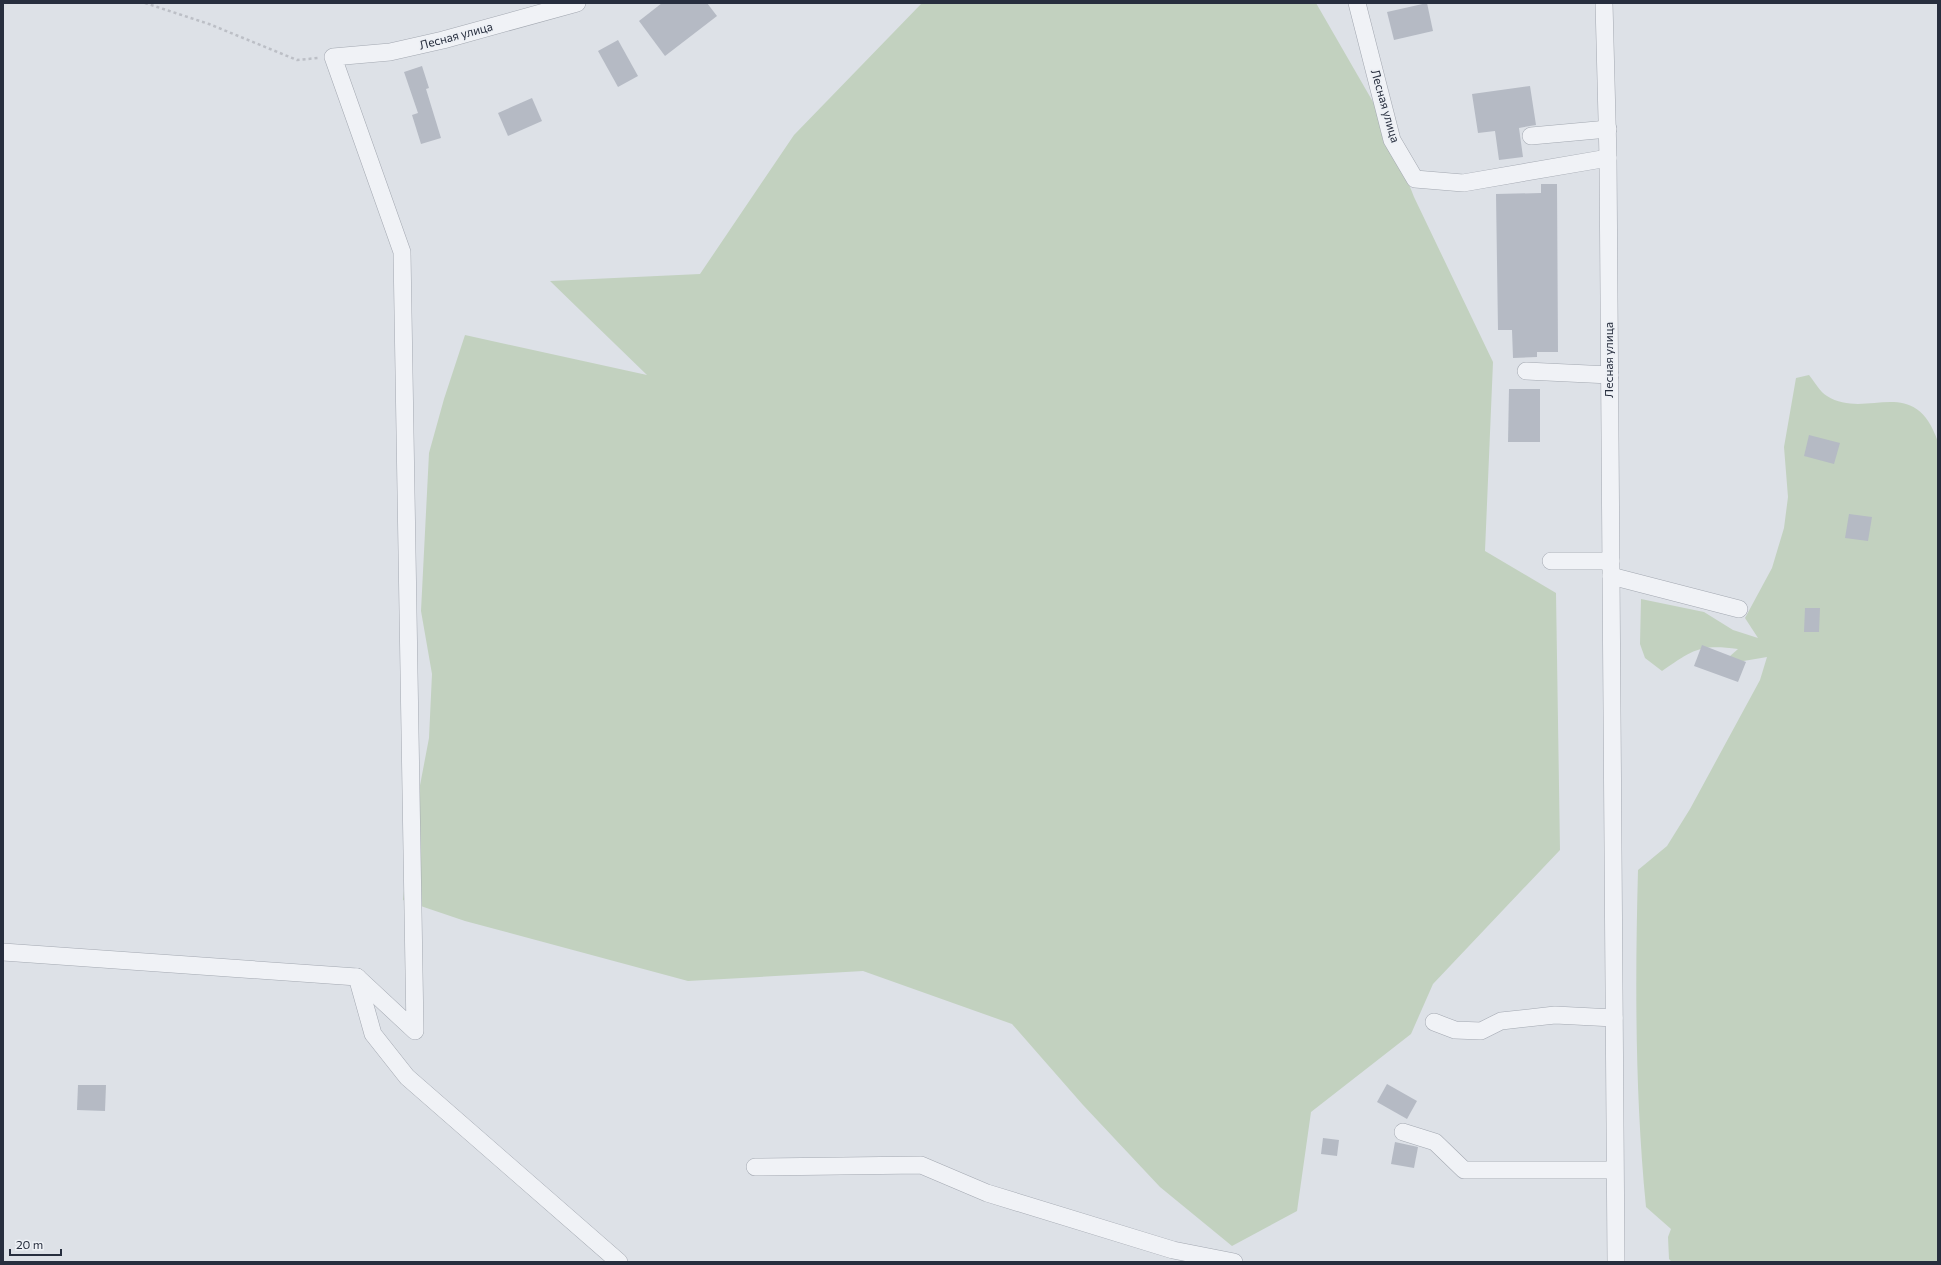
<svg xmlns="http://www.w3.org/2000/svg" width="1941" height="1265" viewBox="0 0 1941 1265" font-family="Commissioner,sans-serif">
<style>
.green{fill:#c2d1bf}
.building{fill:#b5bac4}
.lines{fill:none;stroke-linecap:round;stroke-linejoin:round}
.minor-casing{stroke:#a3a8b1;stroke-width:18}
.path{stroke:#bcbfc6;stroke-width:2.5;stroke-dasharray:3 3;stroke-linecap:butt}
.minor{stroke:#f0f2f6;stroke-width:17}
.labels{text-anchor:middle;stroke-width:3.5;stroke-linejoin:round;paint-order:stroke}
.street-label{font-size:12px;fill:#272e3e;stroke:#edf0f5}
</style>
<rect width="100%" height="100%" fill="#dde1e7"/>
<g class="green">
<path d="M922 3H1316L1384 121 1414 197 1493 362 1485 551 1556 593 1560 850 1433 984 1411 1034 1311 1112 1297 1211 1232 1246 1160 1187 1083 1105 1012 1024 863 971 688 981 465 921 403 900 410 838 429 738 432 674 421 611 429 453 444 399 465 335 647 375 550 281 700 274 794 135Z"/>
<path d="M1809 375C1814 381 1820 392 1827 396 1867 421 1914 372 1938 442V1262H1672L1669 1259 1668 1237 1671 1229 1646 1207C1635 1095 1635 982 1638 870L1667 846 1690 809 1760 680 1767 657 1720 665 1738 649C1699 644 1693 650 1662 671L1645 658 1640 644 1641 599 1704 612 1733 630 1758 638 1745 618 1772 568 1784 528 1788 497 1784 447 1796 378Z"/>
</g>
<g class="building">
<path d="M662 3H707L717 16 665 56 639 21Z"/>
<path d="M1427 3 1433 31 1394 40 1387 12Z"/>
<path d="M618 40 638 76 618 87 598 51Z"/>
<path d="M422 66 429 88 426 89 441 138 421 144 412 115 418 113 404 72Z"/>
<path d="M1530 86 1536 125 1519 128 1523 157 1499 160 1495 131 1478 133 1472 94Z"/>
<path d="M532 98 542 121 508 136 498 113Z"/>
<path d="M1541 184H1557L1558 352H1537V357L1513 358 1512 330H1498L1496 194 1541 193Z"/>
<path d="M1509 389H1540V442H1508Z"/>
<path d="M1809 435 1840 443 1834 464 1804 456Z"/>
<path d="M1849 514 1872 517 1868 541 1845 538Z"/>
<path d="M1805 608H1820L1819 632H1804Z"/>
<path d="M1702 645 1746 662 1738 682 1694 666Z"/>
<path d="M1387 1084 1417 1101 1407 1119 1377 1102Z"/>
<path d="M78 1085H106L105 1111 77 1110Z"/>
<path d="M1323 1138 1339 1140 1337 1156 1321 1154Z"/>
<path d="M1395 1142 1418 1147 1414 1168 1391 1164Z"/>
</g>
<g class="lines">
<defs>
<g id="minor">
<path d="M1357 3 1392 140 1415 179 1463 183 1608 158"/>
<path d="M1604 3 1608 158 1616 1262"/>
<path d="M1531 136 1608 129"/>
<path d="M1526 371 1610 375"/>
<path d="M1551 561H1611"/>
<path d="M1611 576 1739 609"/>
<path d="M3 952 357 977 415 1031 402 252 333 57 390 52 443 40 577 3"/>
<path d="M357 977 373 1034 407 1077 619 1262"/>
<path d="M1434 1022 1455 1030 1481 1031 1501 1021 1555 1015 1614 1018"/>
<path d="M1403 1132 1435 1142 1464 1170H1614"/>
<path d="M755 1167 921 1165 987 1193 1173 1250 1234 1262"/>
</g>
</defs>
<use href="#minor" class="minor-casing"/>
<path class="path" d="M145 3 209 24 297 60 318 58"/>
<use href="#minor" class="minor"/>
</g>
<g class="labels">
<g class="street-label">
<text transform="translate(456 36) rotate(-15)" y="4">Лесная улица</text>
<text transform="translate(1385 106) rotate(74)" y="4">Лесная улица</text>
<text transform="translate(1609 360) rotate(-90)" y="4">Лесная улица</text>
</g>
</g>
<rect width="1941" height="1265" fill="none" stroke="#272e3e" stroke-width="8"/>
<path d="M10 1249v6h51v-6" fill="none" stroke="#272e3e" stroke-width="2"/>
<text x="16" y="1249" font-size="12" fill="#272e3e" stroke="#edf0f5" stroke-width="3" paint-order="stroke">20 m</text>
</svg>
